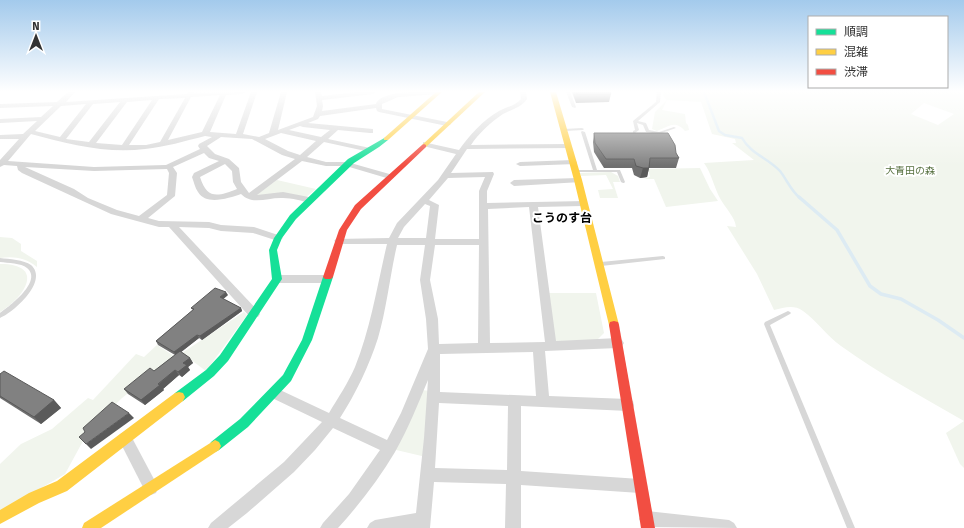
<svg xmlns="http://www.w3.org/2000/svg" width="964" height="528" viewBox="0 0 964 528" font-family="'Fira Sans','Noto Sans JP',sans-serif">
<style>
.green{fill:#f1f5ed;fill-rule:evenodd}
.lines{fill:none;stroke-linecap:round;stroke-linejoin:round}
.stream-far1{stroke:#ddebf3;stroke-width:2.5}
.stream{stroke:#ddebf3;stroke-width:3.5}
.lane{fill:#d7d7d7;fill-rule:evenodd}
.street{fill:#d7d7d7;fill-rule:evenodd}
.fast{fill:#16e098;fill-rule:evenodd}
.slow{fill:#ffcf43;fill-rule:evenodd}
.jam{fill:#f24e42;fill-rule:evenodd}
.wall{fill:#6f6f6f}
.shaded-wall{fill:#5a5a5a}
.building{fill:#818181;stroke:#5a5a5a}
.labels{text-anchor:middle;stroke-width:4;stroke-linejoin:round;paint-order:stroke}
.park-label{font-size:10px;fill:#56703f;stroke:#fff}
.quarter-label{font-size:12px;font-weight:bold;fill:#000;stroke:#fff}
</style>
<rect width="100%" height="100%" fill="#fff"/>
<g class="green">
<path d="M662 92H964V421C922 397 880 374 841 346 827 336 815 319 803 311 793 304 784 308 774 310L757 274 727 226 736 227C735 217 726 209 721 200 714 188 712 174 704 163L754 160 732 143H736L735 139 712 134 701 102 667 100 662 110 685 114 686 123 688 125 689 130 685 131C675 120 670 126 657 131L652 129 655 112 667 100 664 97ZM924 103 954 114 938 125 911 114Z"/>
<path d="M700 168 710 189 718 201 666 207 654 179H644L650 177 648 169Z"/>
<path d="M611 172 618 176 620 182H613L618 198H600L598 190 613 189 606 175 581 176 580 173Z"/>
<path d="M277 180 316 189 305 198 255 196Z"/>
<path d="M0 237 12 238 21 244V251L37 261V267C26 258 14 256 0 258Z"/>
<path d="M0 264C46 264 25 297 0 312Z"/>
<path d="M547 293H596L604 333 596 341 554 342Z"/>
<path d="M244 312 247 315 206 371 182 353Z"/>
<path d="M157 345 174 356 122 398 89 430 65 474 0 512V464L21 444 52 429 88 398 93 400 136 354 144 357Z"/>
<path d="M420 390 432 391 426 457 392 449Z"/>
<path d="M964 421V468L960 464 946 433Z"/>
</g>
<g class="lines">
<path class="stream-far1" d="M704 92 719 131 725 135 742 138C751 154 768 158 780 171 787 180 791 191 800 198"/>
<path class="stream" d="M799 197 837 230 870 286 881 294 901 299 938 320 964 338"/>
<g class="lane">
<path d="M566 92H570L576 107 575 108 572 107Z"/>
<path d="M657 92H661L660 102 638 121 646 123 649 130 659 132 674 127 676 128 659 134 646 132 643 125 637 123 639 130 635 133H633V131L635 130 633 121 656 102Z"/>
<path d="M582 128 584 129 583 130 564 131 562 130 564 129Z"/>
<path d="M582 131 585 132 597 170H620L625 182 624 183H623L621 182 617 172H574V170H593L581 132Z"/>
<path d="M663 256 665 257V259L601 266 598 264 601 262Z"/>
<path d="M0 258C9 259 24 260 31 265 49 281 14 312 0 318V313C10 306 43 281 27 268 21 263 8 263 0 262Z"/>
<path d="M788 311 790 312 791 313 790 314 770 325 855 528H847L764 324 765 322Z"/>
</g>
<g class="street">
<path d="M68 92H75L66 102 187 94 188 92H194V93L245 92 242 94 226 95 210 132 236 134 251 92H257L243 134 259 137 269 133 281 92H287L278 130 313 117 317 106 315 92H321L322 96 357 92H376L373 94 322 100 323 106 322 111 376 104C381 89 428 92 442 92L439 94 398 97 382 104V109L447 122 451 124 447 126 379 112 377 111 376 108 320 116 318 119 308 123 373 129V133H370L338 130 328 139 370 148 374 150 370 152 324 142 307 157 326 162H347L393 175 394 177 390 179 346 166H326L302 161 257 195 283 192 314 198 315 200 311 203C302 201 292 198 283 198 268 197 253 206 241 194 229 198 206 206 198 192 195 188 194 182 192 177L194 173 219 161 209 158 204 153 173 167 177 173 175 196 148 218 159 221 209 222 221 225 254 227 281 236 283 238 278 241 253 233 221 231 209 228 179 227 258 311 260 314 258 317H250L169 227H159L111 214 22 173 18 170 17 166 4 165 0 167V160L19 139H0V135L23 134 37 121 0 123V119L41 117 53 106 0 108V104L57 102ZM220 95 202 132 168 140 191 97ZM185 98 160 142 146 145H129L159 99ZM152 100 122 145 96 143 127 102ZM120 102 89 142 66 139 93 104ZM86 104 60 137 35 131 61 106ZM300 126 303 127 330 130 321 137 289 130ZM281 133 316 141 300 155 288 151 265 139ZM31 134C68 144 107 154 145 149 165 147 185 141 205 136L212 137 199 144 198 146 200 149 166 165 94 167 8 161ZM221 137 252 139 282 155 295 159 249 193 241 182 239 168 229 159 215 154 207 146ZM225 164 232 171 233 182 237 189C217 197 207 199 200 177ZM25 167 94 171 167 169 169 173 167 195 139 216 117 210 88 198 74 189Z"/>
<path d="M520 92H526L527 99C521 108 512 109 503 114 492 121 478 134 471 145L568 144H571V148L467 149 451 173 493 172 494 174 487 191V203L586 201 587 203 586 205 583 206 538 207 556 341 618 338 622 340 624 343 622 346 618 348 545 351 549 396 628 399 633 401 634 405 633 409 628 411 521 406V471L640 479 645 481 647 486 645 491 640 493 521 485V528H505L506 484 434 482 430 528H367L370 523 375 520 416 513 424 438 428 380C418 404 408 429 395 452 379 479 359 505 338 528H320L323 523 349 494 380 450 333 428 315 450 294 472 247 513 228 528H208L211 523 284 462 322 422 270 397 268 393 270 389 274 388 278 389 329 413C338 398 348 383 355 367 371 327 377 286 387 244H339L334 241 336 239 389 238 397 223 438 180 456 154 423 146V142L459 150C468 137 483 120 499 111 506 107 515 106 521 99ZM485 177 479 191V239H435L439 205 429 200 448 178ZM425 204 430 206 426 238H398L404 227ZM529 207 545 342 490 343 488 209ZM397 245H425L420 280 426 319 428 349 401 413 387 440 340 418C356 393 369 366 378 338 387 307 390 275 397 245ZM435 245H479L478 343 439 344 438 319 430 280ZM533 352 536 396 440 392V354ZM439 403 508 406 507 470 435 468Z"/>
<path d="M573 160 577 162 576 164 520 166 516 164 520 162Z"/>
<path d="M578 178 582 180 581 182 514 186 510 183 514 180Z"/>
<path d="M277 275H327L332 279 327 283H277L272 279Z"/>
<path d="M125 432 130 434 156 483 158 488 156 493 151 495 146 493 118 438 120 434Z"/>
<path d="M647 511 729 520 734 523 737 528 647 527 642 524 639 519 642 514Z"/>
</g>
<g class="fast">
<path d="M386 137 388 138V140L379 147 354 163 296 219 282 238 277 250 282 279 228 361 214 376 183 401 179 402 175 401 173 397 175 393 206 370 220 355 272 279 269 250 274 238 290 215 348 159Z"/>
<path d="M328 274 333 277 312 340 291 381 248 427 219 450 215 452 211 450 209 446 211 442 240 419 283 375 302 340 323 277Z"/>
</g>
<g class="slow">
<path d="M436 92H442L388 140H384V138Z"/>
<path d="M479 92H485L426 147H422V145Z"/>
<path d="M550 92H556L582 180 619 325 618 328 614 329 610 328 609 325 574 180Z"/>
<path d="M179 392 183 393 185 397 183 401 67 491 39 503 0 524V510L29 493 57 481 175 393Z"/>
<path d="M215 440 219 442 221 446 219 450 101 528H82L84 523Z"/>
</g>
<g class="jam">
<path d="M424 144 426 145V147L361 209 347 230 333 277 331 279H325L323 277 339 230 355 205 422 145Z"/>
<path d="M614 321 618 322 619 325 655 528H641L609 325 610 322Z"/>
</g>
</g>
<g class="wall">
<path d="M572 92H610L611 94 609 102 576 103Z"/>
<path d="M594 133 679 158 676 168H649L647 177 640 178 634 175 632 168H604L594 152 593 142Z"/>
<path d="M228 295 223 299 241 308 242 311 202 340 199 338 181 352 190 358 193 363 188 367 190 370 182 377 179 375 163 389 164 390 145 405 128 394 124 389 154 371 175 355 158 345 156 341 193 310 191 308Z"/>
<path d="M0 374 54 400 61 408 41 424 0 398Z"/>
</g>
<g class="shaded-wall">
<path d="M643 168H649L647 177 640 178Z"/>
<path d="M226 292 228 295 222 300 220 297Z"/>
<path d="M241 308 242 311 202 340 200 336Z"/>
<path d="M197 335 199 338 176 356 174 352Z"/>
<path d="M190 358 193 363 188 367 190 370 182 377 178 372 183 363Z"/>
<path d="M175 370 179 375 163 389 164 390 145 405 141 400Z"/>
<path d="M54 400 61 408 41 424 34 417Z"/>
<path d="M129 413 134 418 91 449 86 444Z"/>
</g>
<g class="building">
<path d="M576 92H610L611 94H577Z"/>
<path d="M594 133H668L675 145 676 153 679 158H650L649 168H643L636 166 634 159H606L595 143Z"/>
<path d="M215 288 226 292 220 297 241 308 200 336 197 335 174 352 156 341 194 309 191 308Z"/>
<path d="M180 351 190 358 183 363 187 365 178 372 175 370 158 384 160 385 141 400 124 389 150 368 154 371Z"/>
<path d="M4 371 54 400 34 417 0 396V374Z"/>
<path d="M112 402 129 413 86 444 79 437 85 432 83 428Z"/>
</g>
<linearGradient id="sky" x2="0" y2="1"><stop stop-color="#a3caec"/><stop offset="0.55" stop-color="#fff"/><stop offset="1" stop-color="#fff" stop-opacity="0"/></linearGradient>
<rect width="964" height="166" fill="url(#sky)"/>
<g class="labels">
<g class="park-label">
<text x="910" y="174">大青田の森</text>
</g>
<g class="quarter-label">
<text x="562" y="222">こうのす台</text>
</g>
</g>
<rect x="808" y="16" width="140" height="72" fill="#ffffff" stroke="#adadad"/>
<rect x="816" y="29" width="20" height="6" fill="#16e098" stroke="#adadad"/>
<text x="844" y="36" font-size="12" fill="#333333">順調</text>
<rect x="816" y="49" width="20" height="6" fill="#ffcf43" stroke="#adadad"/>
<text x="844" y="56" font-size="12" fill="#333333">混雑</text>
<rect x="816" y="69" width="20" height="6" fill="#f24e42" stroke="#adadad"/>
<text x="844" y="76" font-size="12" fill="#333333">渋滞</text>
<g transform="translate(36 36)" stroke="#ffffff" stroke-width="3" paint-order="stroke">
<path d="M0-3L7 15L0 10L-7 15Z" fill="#333333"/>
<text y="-6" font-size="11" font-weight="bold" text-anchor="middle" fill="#333333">N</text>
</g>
</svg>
